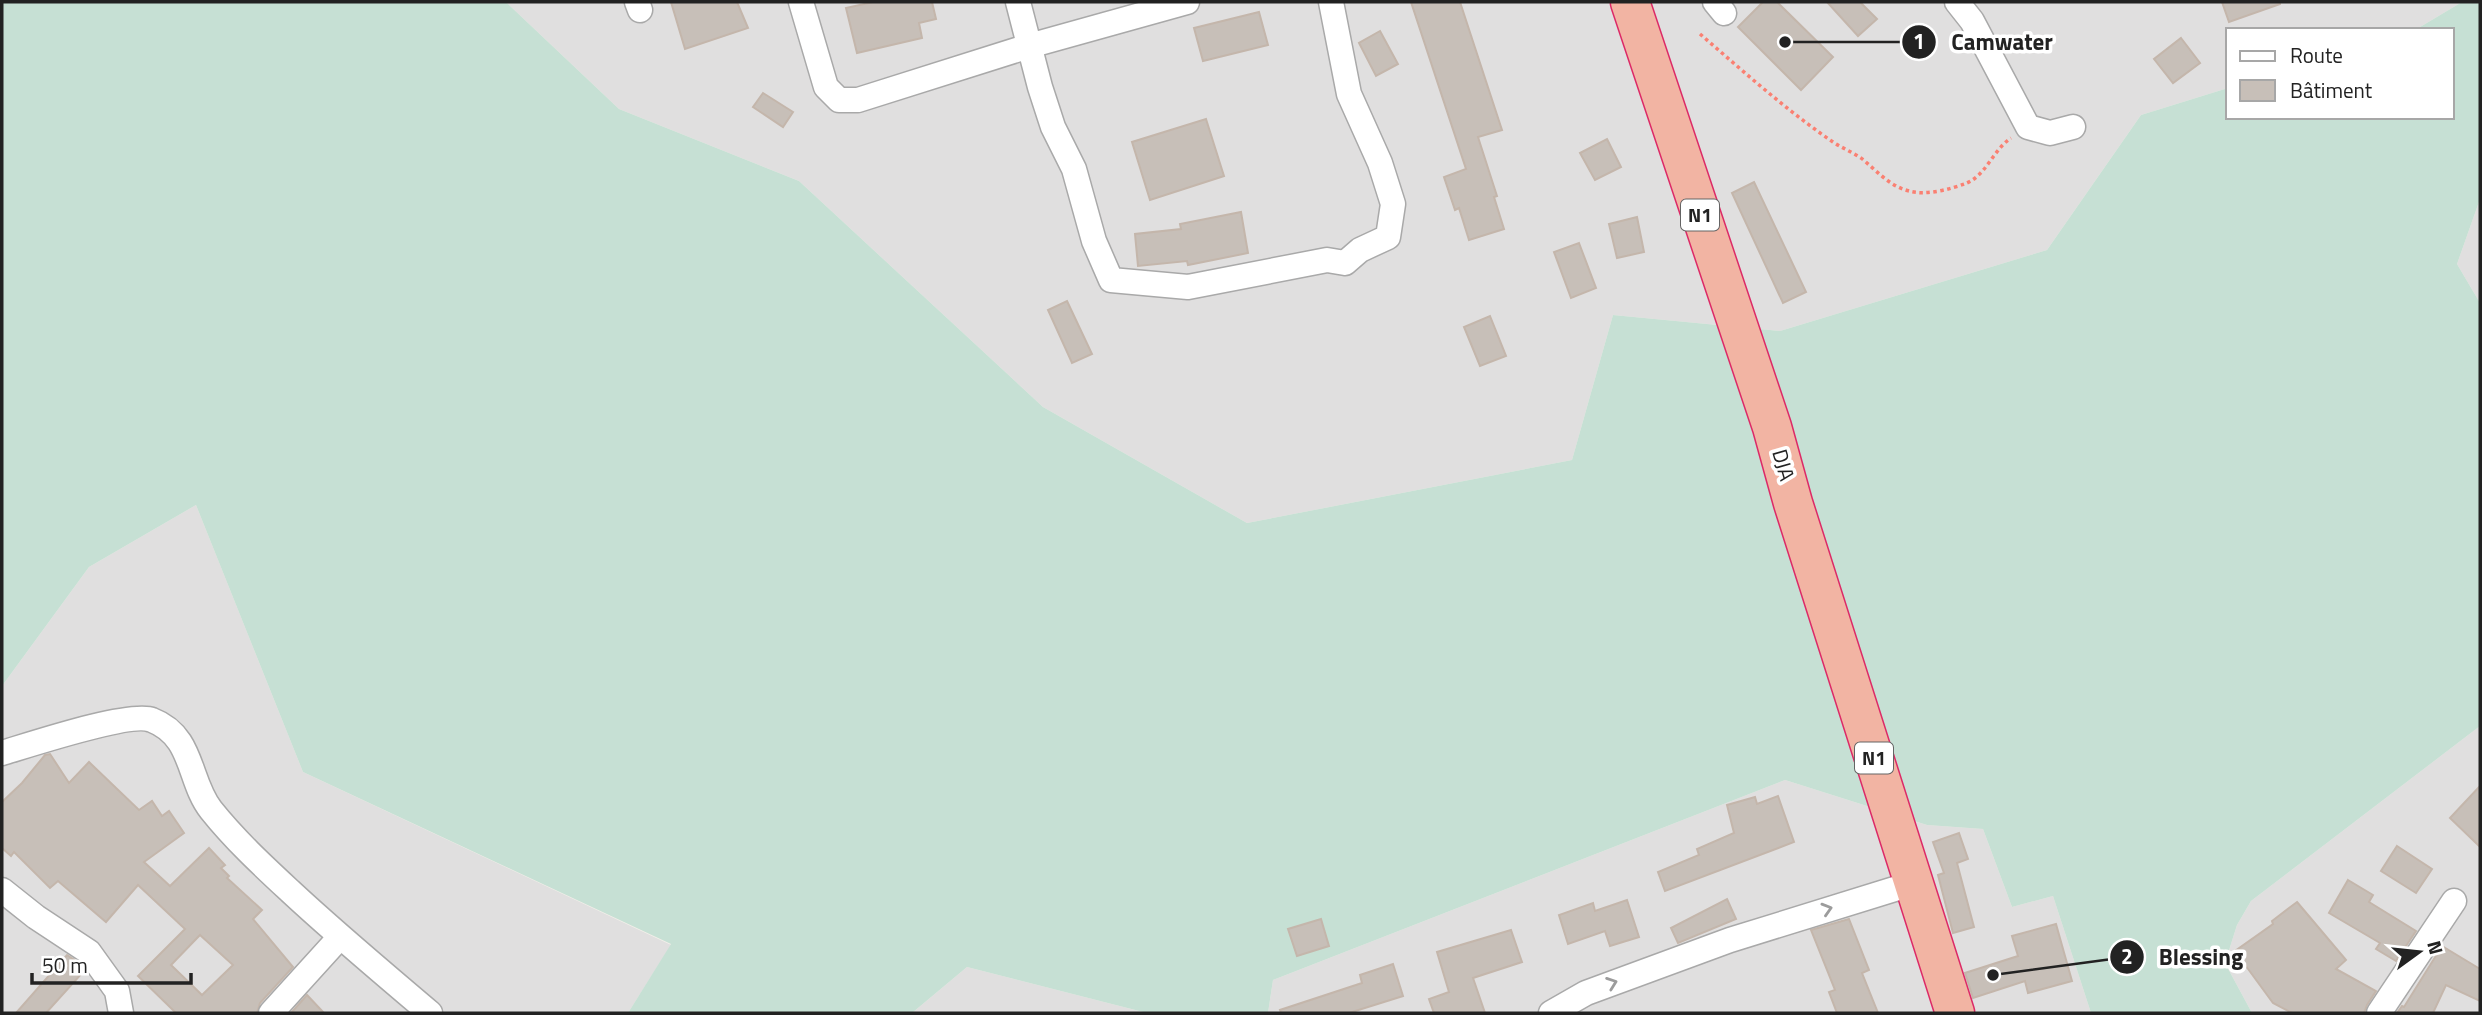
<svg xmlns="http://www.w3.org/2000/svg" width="2482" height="1015" viewBox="0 0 2482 1015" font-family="'Titillium Web',sans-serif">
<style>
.residential{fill:#e0dfdf}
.wetland{fill:#c6e0d4}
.building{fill:#c7bfb8;stroke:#c4b6ab;stroke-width:2;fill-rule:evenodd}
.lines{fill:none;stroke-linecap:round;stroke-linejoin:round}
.minor-casing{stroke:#a9a9a9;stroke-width:27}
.trunk-casing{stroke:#dc2a67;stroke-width:41}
.path{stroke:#fa8072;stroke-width:3.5;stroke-dasharray:3.5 3.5;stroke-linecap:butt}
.minor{stroke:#fff;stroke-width:24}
.trunk{stroke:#f2b4a3;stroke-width:38}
.oneway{stroke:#9c9c9c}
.labels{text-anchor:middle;stroke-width:7;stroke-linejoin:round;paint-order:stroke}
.shield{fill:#fff;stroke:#646464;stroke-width:2}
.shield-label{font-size:19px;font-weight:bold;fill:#222}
.street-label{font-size:21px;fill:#222;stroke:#fff}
.leader{fill:none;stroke:#222;stroke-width:2.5}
.callout-dot{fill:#222;stroke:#fff;stroke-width:2.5}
.mark-label{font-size:21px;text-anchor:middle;font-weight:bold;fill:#fff}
.callout-label{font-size:23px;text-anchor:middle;font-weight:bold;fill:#222;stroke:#fff;stroke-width:7;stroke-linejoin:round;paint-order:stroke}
</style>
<rect width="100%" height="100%" fill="#f2efe9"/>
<g class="residential">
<path d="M506 2H2462L2415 30H2228V88L2141 115 2047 250 1780 331 1613 315 1572 460 1247 523 1043 407 799 181 619 109Z"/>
<path d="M2480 199V303L2457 264Z"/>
<path d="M196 505 303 772 671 945 628 1013H2V686L89 567Z"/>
<path d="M2480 726V1013H2252L2225 963 2237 925 2251 901Z"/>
<path d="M1785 780 1927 825 1983 829 2012 907 2053 896 2091 1013H1268L1273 980Z"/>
<path d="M967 967 1147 1013H912Z"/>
</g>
<path class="wetland" d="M2 2H506L619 109 799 181 1043 407 1247 523 1572 460 1613 315 1780 331 2047 250 2141 115 2228 88V117H2452V30H2415L2462 2H2480V199L2457 264 2480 303V726L2251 901 2237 925 2225 963 2252 1013H2091L2053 896 2012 907 1983 829 1927 825 1785 780 1273 980 1268 1013H1147L967 967 912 1013H628L671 944 303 772 196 505 89 567 2 686Z"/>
<g class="building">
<path d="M671 2H737L748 28 685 49Z"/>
<path d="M873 2H932L936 19 919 23 922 38 857 53 846 8Z"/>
<path d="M1411 2H1460L1502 130 1478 137 1497 196 1494 197 1504 229 1469 240 1459 208 1455 210 1444 177 1466 169Z"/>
<path d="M1763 2H1777L1833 57 1801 90 1738 27Z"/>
<path d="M1827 2H1860L1877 19 1858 36Z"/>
<path d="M2222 2H2280V4L2229 22Z"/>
<path d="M1259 12 1268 45 1203 61 1194 28Z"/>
<path d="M1380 31 1398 64 1376 76 1359 43Z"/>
<path d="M2181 38 2200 63 2173 83 2154 59Z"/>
<path d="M763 93 793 112 783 127 753 107Z"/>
<path d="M1206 119 1224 176 1150 200 1132 142Z"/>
<path d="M1607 139 1621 167 1595 180 1580 153Z"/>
<path d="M1754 182 1806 292 1783 303 1732 193Z"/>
<path d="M1241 212 1248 253 1188 265 1187 261 1138 266 1135 234 1181 229 1180 224Z"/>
<path d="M1637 217 1644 252 1617 258 1609 224Z"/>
<path d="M1579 243 1596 288 1571 298 1554 252Z"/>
<path d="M1067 301 1092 354 1072 363 1048 310Z"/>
<path d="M1490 316 1506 356 1480 366 1464 327Z"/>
<path d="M50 754 69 783 89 762 139 810 152 801 162 816 169 811 184 833 144 862 170 886 209 848 225 865 221 868 229 876 227 878 262 910 253 919 293 967 260 1003 257 1013H176L138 976 185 929 138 885 106 922 58 881 50 888 14 852 11 856 2 848V802L22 783 45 755ZM200 935 233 965 202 995 171 965Z"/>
<path d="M2480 786V847L2450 818Z"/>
<path d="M1778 796 1794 842 1665 891 1658 872 1699 855 1697 849 1734 833 1727 805 1755 797 1757 804Z"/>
<path d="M1959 833 1968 859 1957 863 1974 927 1953 933 1938 875 1944 873 1933 842Z"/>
<path d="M2397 846 2432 869 2416 893 2381 871Z"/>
<path d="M2348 880 2373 895 2369 902 2416 931 2396 961 2376 949 2380 943 2329 913Z"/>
<path d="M1727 899 1736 919 1678 943 1671 928Z"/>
<path d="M1627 900 1639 937 1610 946 1605 931 1568 944 1559 915 1593 903 1595 911Z"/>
<path d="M2297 902 2346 960 2336 969 2376 991 2367 1005 2364 1013H2292L2273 1003 2235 951 2273 924 2272 921Z"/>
<path d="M1321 919 1329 946 1297 956 1288 929Z"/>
<path d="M1849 919 1869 970 1862 973 1878 1013H1837L1829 992 1835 990 1811 930Z"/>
<path d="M2056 924 2072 981 2028 993 2025 981 1973 998 1965 973 2018 956 2012 936Z"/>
<path d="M1511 930 1522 962 1473 978 1485 1013H1434L1429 999 1449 992 1437 952Z"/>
<path d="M2442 946 2480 969V1001L2446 985 2433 1013H2397L2402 1006 2404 1007Z"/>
<path d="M67 955 79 963 84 971 46 1013H16Z"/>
<path d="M1393 964 1403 996 1349 1013H1281L1280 1010 1362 983 1360 975Z"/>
<path d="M307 995 324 1013H291Z"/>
</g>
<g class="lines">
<defs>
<g id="minor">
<path d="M637 2 640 10"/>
<path d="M801 2 826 87 839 100H858L1029 46 1187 2"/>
<path d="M1018 2 1040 87 1053 127 1074 169 1094 241 1111 280 1188 287 1327 260 1345 263 1360 250 1388 237 1393 204 1380 163 1349 94 1331 2"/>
<path d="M1715 2 1724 13"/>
<path d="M1957 2 1972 21 2028 127 2050 133 2073 127"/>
<path d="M2 753C29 745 131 711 152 720 194 736 188 781 211 810 235 840 262 865 290 891 335 933 383 973 430 1013"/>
<path d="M2 890 36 917 89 952 117 991 121 1013"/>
<path d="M271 1013 340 937"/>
<path d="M1551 1013 1586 993 1730 940 1914 883"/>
<path d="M2379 1013 2454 901"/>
</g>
<path id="trunk" d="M1630 2 1772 427 1793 503 1955 1013"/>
</defs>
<use href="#minor" class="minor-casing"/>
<use href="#trunk" class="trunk-casing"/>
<path class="path" d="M1700 34C1743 71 1786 110 1833 142 1842 148 1852 152 1861 158 1876 170 1889 186 1909 191 1926 196 1951 189 1967 183 1987 174 1993 150 2011 138"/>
<use href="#minor" class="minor"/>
<use href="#trunk" class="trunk"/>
</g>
<defs><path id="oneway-chevron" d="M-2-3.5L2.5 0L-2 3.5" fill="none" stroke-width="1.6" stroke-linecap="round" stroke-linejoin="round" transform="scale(1.75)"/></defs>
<g class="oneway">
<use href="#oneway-chevron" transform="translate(1827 909) rotate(-17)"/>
<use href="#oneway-chevron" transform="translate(1612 983) rotate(-20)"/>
</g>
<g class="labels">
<g class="shield">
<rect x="1681" y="199.5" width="38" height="31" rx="5"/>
<rect x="1855" y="742.5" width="38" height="31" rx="5"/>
</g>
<g class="shield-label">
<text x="1700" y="222">N1</text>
<text x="1874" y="765">N1</text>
</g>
<g class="street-label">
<text transform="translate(1783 465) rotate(74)" y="7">DJA</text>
</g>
</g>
<path class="leader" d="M1785 42L1919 42M1993 975L2127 957"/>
<g class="callout-dot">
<circle cx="1785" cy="42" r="7"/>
<circle cx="1993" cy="975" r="7"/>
<circle cx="1919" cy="42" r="18"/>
<circle cx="2127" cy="957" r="18"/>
</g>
<g class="mark-label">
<text x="1919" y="49">1</text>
<text x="2127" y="964">2</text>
</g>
<g class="callout-label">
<text x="2002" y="50">Camwater</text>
<text x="2201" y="965">Blessing</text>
</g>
<rect width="2482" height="1015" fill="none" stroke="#222222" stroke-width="7"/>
<rect x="2226" y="28" width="228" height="91" fill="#ffffff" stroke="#a7a7a7" stroke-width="2"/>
<rect x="2240" y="51" width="35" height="10" fill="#ffffff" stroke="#a7a7a7" stroke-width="2"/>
<text x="2290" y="63" font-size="21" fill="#222222">Route</text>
<rect x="2240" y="80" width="35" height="21" fill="#c7bfb8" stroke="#a7a7a7" stroke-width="2"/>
<text x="2290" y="98" font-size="21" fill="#222222">Bâtiment</text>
<g transform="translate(2419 952) rotate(75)" stroke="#ffffff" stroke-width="5" paint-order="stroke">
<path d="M0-5L12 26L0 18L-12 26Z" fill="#222222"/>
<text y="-10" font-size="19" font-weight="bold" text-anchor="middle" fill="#222222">N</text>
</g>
<path d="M32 973v10h159v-10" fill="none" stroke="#222222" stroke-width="3.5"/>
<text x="42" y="973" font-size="21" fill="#222222" stroke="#ffffff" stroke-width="5" paint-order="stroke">50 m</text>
</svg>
